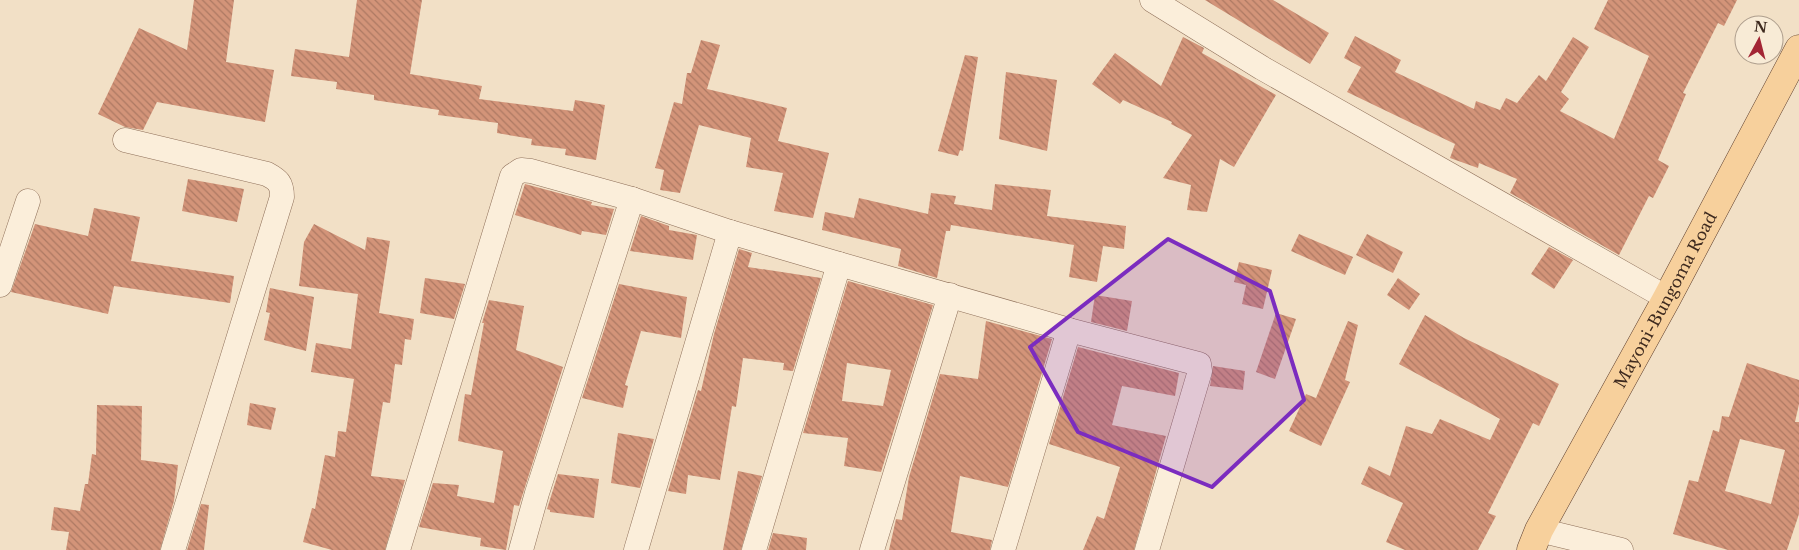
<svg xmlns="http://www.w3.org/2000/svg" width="1799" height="550" viewBox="0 0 1799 550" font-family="'Libre Baskerville',serif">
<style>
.building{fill:url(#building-back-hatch);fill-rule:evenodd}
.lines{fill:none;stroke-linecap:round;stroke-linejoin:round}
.minor-casing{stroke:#8f705a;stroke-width:25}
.major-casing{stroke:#5d3e2e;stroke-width:29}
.minor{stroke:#fbeeda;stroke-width:24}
.major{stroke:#f7d09c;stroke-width:28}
.marked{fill:#7b2cbf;fill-opacity:0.2;stroke:#7b2cbf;stroke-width:4;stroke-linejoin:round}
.labels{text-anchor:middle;stroke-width:5;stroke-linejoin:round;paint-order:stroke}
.street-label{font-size:16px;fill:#3e2a1f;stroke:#f8ebd6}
</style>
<defs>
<pattern id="building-back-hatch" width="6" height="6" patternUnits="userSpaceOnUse" patternTransform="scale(1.25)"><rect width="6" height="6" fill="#d39479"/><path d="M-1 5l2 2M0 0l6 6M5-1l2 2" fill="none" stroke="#ad7963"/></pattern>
</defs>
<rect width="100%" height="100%" fill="#f2e0c6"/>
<g class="building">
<path d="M194 0H234L226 62 274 70 265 122 157 102 143 130 125 127 98 114 139 28 187 50Z"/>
<path d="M357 0H422L410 74 482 86 479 99 573 111 575 100 605 105 596 160 565 155 566 149 531 145 532 139 497 133 498 123 438 115 439 110 374 100V95L336 89 337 82 291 76 295 49 349 57Z"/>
<path d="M1205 0H1273L1329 33 1310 64Z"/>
<path d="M1608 0H1737L1724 26 1718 23 1683 93 1686 94 1658 160 1669 166 1653 198 1649 196 1619 255 1510 193 1517 179 1479 163 1478 168 1450 158 1455 144 1347 92 1361 67 1344 58 1355 36 1401 60 1395 72 1474 109 1476 101 1500 110 1506 98 1517 103 1539 75 1546 81 1573 37 1589 47 1561 92 1569 99 1560 111 1614 139 1649 56 1594 29Z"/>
<path d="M1183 37 1204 48 1202 53 1276 95 1234 167 1220 159 1207 212 1187 210 1191 185 1163 178 1192 135 1171 124 1172 122 1123 100 1120 104 1092 84 1115 53 1161 86Z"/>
<path d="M701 40 720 45 707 89 787 108 778 141 829 153 813 218 774 211 783 173 746 167 751 138 699 125 680 193 660 190 664 170 655 168 674 102 682 104 687 73H691Z"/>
<path d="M965 55 978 57 963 151 960 150 958 156 938 151Z"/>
<path d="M1006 72 1057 80 1047 151 999 139Z"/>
<path d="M188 179 244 189 237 222 182 211Z"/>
<path d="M525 184 592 202 591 205 614 209 606 235 582 231 581 235 515 215Z"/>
<path d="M995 184 1051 190 1047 216 1126 226 1124 249 1103 246 1097 282 1069 277 1074 245 951 225 950 231H946L937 278 898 266 901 249 822 230 825 212 854 218 859 198 928 214 931 193 956 196 954 204 992 210Z"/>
<path d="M94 208 140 217 131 261 234 276 230 303 114 286 108 314 11 292 35 224 88 236Z"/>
<path d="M641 216 669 226V230L697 235 693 260 630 251Z"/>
<path d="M314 224 365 250 367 237 390 241 379 313 414 319 411 340 405 339 402 365 395 364 390 403 383 402 371 476 405 480 385 550H332L303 542 312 508 315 509 325 455 335 457 338 431 346 432 354 379 311 372 316 343 351 349 358 294 299 286 304 242Z"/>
<path d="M1299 234 1353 257 1345 275 1291 251Z"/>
<path d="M1367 234 1403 252 1393 273 1356 255Z"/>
<path d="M1549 247 1573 260 1554 289 1531 274Z"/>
<path d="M739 249 752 253 748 267 821 278 793 371 783 370 784 363 743 358 736 407 732 406 720 480 688 475 686 494 668 491 698 390 701 391 714 334Z"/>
<path d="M1239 262 1272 270 1263 309 1242 304 1246 285 1234 282Z"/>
<path d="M425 278 465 284 454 319 420 313Z"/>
<path d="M1398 278 1420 294 1409 310 1387 295Z"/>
<path d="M848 281 933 305 881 472 844 466 848 438 803 433ZM847 363 891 370 883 406 842 401Z"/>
<path d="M619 284 687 297 681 338 641 331 625 385 628 386 623 408 582 398Z"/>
<path d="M270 288 314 297 306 351 264 340 270 313 266 312Z"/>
<path d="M1095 295 1132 301 1127 331 1091 322Z"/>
<path d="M489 300 524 306 516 350 563 367 519 506 514 505 506 550 480 546 481 538 419 527 433 483 459 485 457 496 494 503 503 451 458 441 465 394 471 395 484 323H482Z"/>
<path d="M1276 313 1296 319 1275 379 1256 372Z"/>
<path d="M1425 315 1464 338 1559 384 1539 426 1533 423 1488 513 1496 516 1478 550H1405L1386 542 1403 503 1361 484 1369 466 1390 476 1406 426 1432 434 1440 419 1490 440 1500 419 1399 364Z"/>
<path d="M986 321 1052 339 1008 487 960 476 951 532 992 540 990 550H889L896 519 902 520 909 477 940 374 978 379Z"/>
<path d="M1348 321 1358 325 1345 380 1350 382 1321 446 1289 431 1306 394 1316 398Z"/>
<path d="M1078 347 1179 373 1175 396 1122 386 1112 425 1166 436 1134 550H1083L1097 516 1104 519 1120 467 1049 444Z"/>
<path d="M1747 363 1799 380V404L1795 422H1799V514L1787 550H1728L1673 534 1689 480 1698 482 1713 430 1719 432 1722 416 1729 417ZM1740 439 1785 450 1771 504 1725 491Z"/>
<path d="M1213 366 1245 371 1243 390 1210 386Z"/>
<path d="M250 403 276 408 271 430 247 425Z"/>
<path d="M97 405 142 406 141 460 178 465 174 501 160 550H66L69 532 51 530 54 507 80 511 85 484H88L92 454 96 455Z"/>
<path d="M618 433 654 439 640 488 611 483Z"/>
<path d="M738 471 762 476 741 550H723Z"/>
<path d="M558 474 599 479 594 518 550 512V510L547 509Z"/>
<path d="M201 504 209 505 204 550H187Z"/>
<path d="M773 533 807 538 806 550H768Z"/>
</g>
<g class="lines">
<defs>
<g id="minor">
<path d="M1152 0 1262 68 1667 298"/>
<path d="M125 140 267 174C278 180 282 183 282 197L173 550"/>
<path d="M0 285 28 201"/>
<path d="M1539 530 1621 550"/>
<path d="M398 550 512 176 521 170 531 171 632 199 730 232 839 264 1069 330 1199 364 1200 371 1147 550"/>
<path d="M521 550 537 493 632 199"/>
<path d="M636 550 730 232"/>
<path d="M754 550 839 264"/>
<path d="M872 550 950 295"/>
<path d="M1003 550 1069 330"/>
</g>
<g id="major">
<path id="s1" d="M1531 550 1539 530 1667 298 1799 49"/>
</g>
</defs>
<use href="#minor" class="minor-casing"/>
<use href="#major" class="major-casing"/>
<use href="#minor" class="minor"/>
<use href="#major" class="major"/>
</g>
<path class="marked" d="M1168 239 1270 291 1304 400 1212 487 1078 432 1030 347Z"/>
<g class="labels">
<g class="street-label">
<text dy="6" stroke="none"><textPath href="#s1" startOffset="284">Mayoni-Bungoma Road</textPath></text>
</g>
</g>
<g transform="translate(1759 40) rotate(7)"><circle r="24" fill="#f8ebd6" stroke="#ae9e8d"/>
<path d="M0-4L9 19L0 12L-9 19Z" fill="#a32534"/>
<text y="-8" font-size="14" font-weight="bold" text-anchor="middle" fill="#3e2a1f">N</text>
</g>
</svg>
